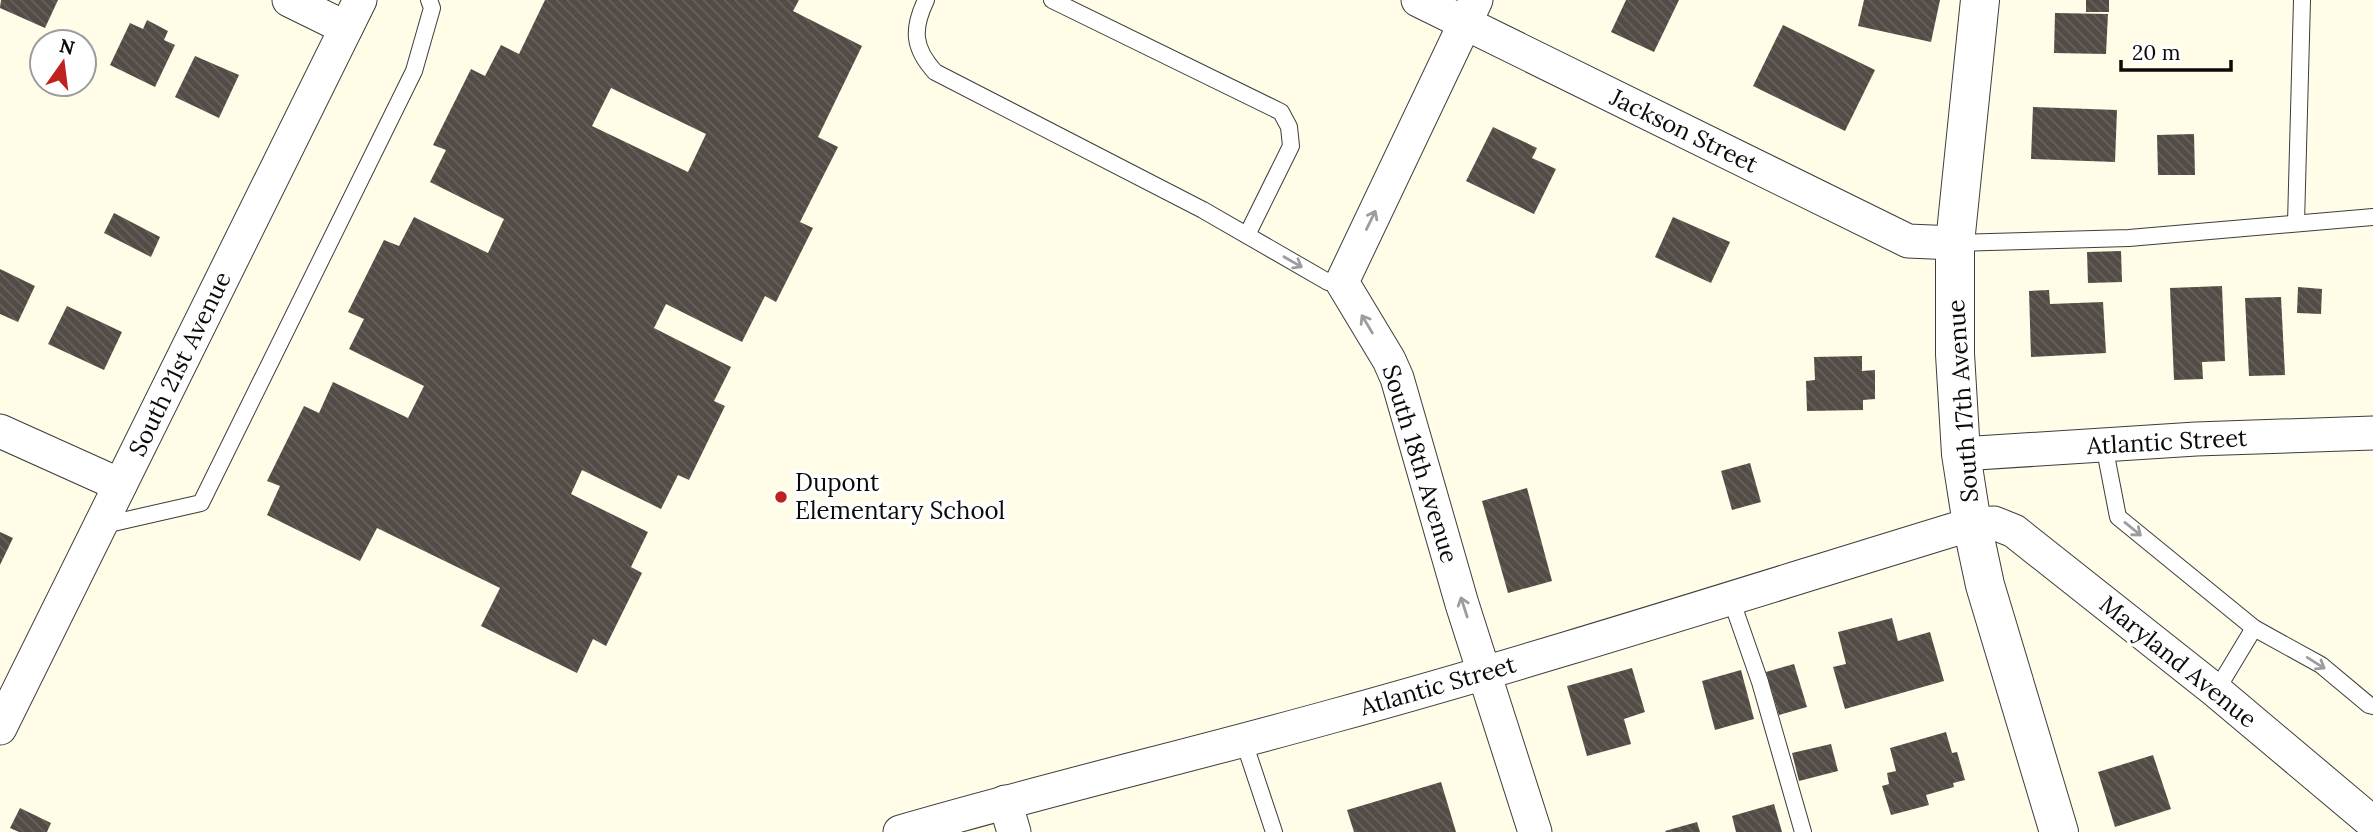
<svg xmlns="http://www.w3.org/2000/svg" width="2373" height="832" viewBox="0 0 2373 832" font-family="Lora,serif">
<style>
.building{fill:url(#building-back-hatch);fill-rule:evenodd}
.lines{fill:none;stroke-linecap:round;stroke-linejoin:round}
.service-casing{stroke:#3d3d3d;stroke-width:18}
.minor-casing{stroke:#3d3d3d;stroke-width:35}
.tertiary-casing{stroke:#3d3d3d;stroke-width:40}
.service{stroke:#fff;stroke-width:16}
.minor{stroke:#fff;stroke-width:33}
.tertiary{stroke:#fff;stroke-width:38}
.oneway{stroke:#9d9d9d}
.poi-dot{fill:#be221e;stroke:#fff;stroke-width:2.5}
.labels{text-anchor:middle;stroke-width:7;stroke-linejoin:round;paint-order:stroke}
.street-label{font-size:24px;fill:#0a0a0a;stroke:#fff}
.poi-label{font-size:24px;fill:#0a0a0a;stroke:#fff;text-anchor:start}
</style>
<defs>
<pattern id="building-back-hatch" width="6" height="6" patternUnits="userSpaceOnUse" patternTransform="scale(1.75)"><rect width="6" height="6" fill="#534c46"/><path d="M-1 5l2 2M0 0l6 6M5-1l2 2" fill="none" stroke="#67615c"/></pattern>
</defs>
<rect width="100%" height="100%" fill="#fffce7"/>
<g class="building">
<path d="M1 0H58L45 28 0 8Z"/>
<path d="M545 0H799L793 11 862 46 818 137 838 147 800 222 813 228 776 302 765 296 742 342 666 304 654 328 731 367 714 401 725 406 689 480 678 475 661 509 582 470 571 494 648 532 631 567 642 573 606 646 593 639 577 673 481 626 500 588 377 528 360 561 267 515 280 486 267 481 304 406 319 413 333 382 408 418 424 386 349 349 364 319 348 312 384 240 399 246 414 217 488 253 504 219 430 182 446 150 433 145 471 69 485 76 501 45 519 54ZM611 88 706 134 688 172 592 126Z"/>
<path d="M1626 0H1679L1654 52 1611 32Z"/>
<path d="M1864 0H1940L1931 42 1858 26Z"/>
<rect x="2086" y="0" width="23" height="12"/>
<path d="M2055 13 2108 14 2106 54 2054 53Z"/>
<path d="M147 20 168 31 164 40 175 45 155 87 110 65 130 23 143 29Z"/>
<path d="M1783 25 1875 70 1845 131 1753 86Z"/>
<path d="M195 56 239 75 219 118 175 97Z"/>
<path d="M2033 107 2117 110 2115 162 2031 159Z"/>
<path d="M1493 127 1537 148 1532 158 1556 169 1534 214 1466 181Z"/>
<path d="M2194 134 2195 175H2158L2157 135Z"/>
<path d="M114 213 160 237 151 257 104 233Z"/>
<path d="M1673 217 1730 242 1711 283 1655 257Z"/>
<path d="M2121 251 2122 282 2088 283 2087 252Z"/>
<path d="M0 269 35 286 18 322 0 314Z"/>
<path d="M2222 286 2225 361 2202 362 2203 379 2174 380 2170 288Z"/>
<path d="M2298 287 2322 289 2321 314 2297 313Z"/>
<path d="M2049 290 2050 304 2103 302 2106 353 2031 357 2029 291Z"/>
<path d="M2281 297 2285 375 2249 376 2245 298Z"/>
<path d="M67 306 122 332 104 370 48 344Z"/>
<path d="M1862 356V371L1875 370V399L1863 400V410L1807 411 1806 381 1815 380 1814 357Z"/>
<path d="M1750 463 1761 502 1732 510 1721 471Z"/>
<path d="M1527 488 1552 581 1508 593 1482 501Z"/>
<path d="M0 532 13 538 0 565Z"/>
<path d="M1892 618 1898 641 1930 632 1944 681 1845 709 1833 667 1846 664 1838 632Z"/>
<path d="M1794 664 1807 707 1779 715 1766 672Z"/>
<path d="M1632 668 1645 712 1624 719 1631 744 1587 756 1567 686Z"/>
<path d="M1741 670 1754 719 1715 730 1702 681Z"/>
<path d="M1946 732 1952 753 1957 752 1965 780 1953 783 1954 787 1926 795 1929 805 1891 815 1882 786 1889 784 1887 773 1896 771 1890 748Z"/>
<path d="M1831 744 1838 771 1799 781 1792 753Z"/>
<path d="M2153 755 2171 809 2115 827 2098 772Z"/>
<path d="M1441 782 1456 832H1354L1347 810Z"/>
<path d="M1774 804 1782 832H1736L1732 816Z"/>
<path d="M20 808 51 823 47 832H19L10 828Z"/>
<path d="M1697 822 1700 832H1666L1665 831Z"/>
</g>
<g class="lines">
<defs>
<g id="service">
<path d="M926 0C912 29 913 48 935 72L1203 210 1328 282H1342"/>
<path d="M1052 0 1281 112 1289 127 1291 146 1247 235"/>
<path d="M2296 223 2302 0"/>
<path d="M1955 243 2129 238 2373 217"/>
<path d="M2104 445 2118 517 2254 628 2321 665 2369 705 2373 706"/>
<path d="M100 526 201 503 414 71 432 8 429 0"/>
<path d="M1731 599 1760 682 1803 832"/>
<path d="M2216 691 2254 628"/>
<path d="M1243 739 1274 832"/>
</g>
<g id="minor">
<path d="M289 0 346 28"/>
<path d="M1418 0 1908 241 1955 243"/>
<path d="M1476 0 1342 282 1389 360 1397 378 1462 604 1535 832"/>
<path d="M0 431 120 485"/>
<path d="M1961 454 2196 439 2373 433"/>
<path d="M0 728 360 0"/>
<path d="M1005 802 1014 832"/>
<path d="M900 832C1044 790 1189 756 1333 716 1548 657 1759 589 1972 524L1994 523 2014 531 2216 691 2373 823"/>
</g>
<path id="tertiary" d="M1980 0 1955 243V354L1961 454 1972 524 1985 585 2059 832"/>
</defs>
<use href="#service" class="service-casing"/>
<use href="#minor" class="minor-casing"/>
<use href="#tertiary" class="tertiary-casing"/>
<use href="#service" class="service"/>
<use href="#minor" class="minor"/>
<use href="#tertiary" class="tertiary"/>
</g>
<defs><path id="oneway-shaft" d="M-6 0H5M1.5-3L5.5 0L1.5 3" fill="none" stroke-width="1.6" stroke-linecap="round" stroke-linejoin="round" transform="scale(1.75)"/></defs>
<g class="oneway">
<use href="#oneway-shaft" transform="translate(1371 220) rotate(-64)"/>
<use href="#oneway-shaft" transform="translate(1293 262) rotate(30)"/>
<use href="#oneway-shaft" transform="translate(1367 324) rotate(-121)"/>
<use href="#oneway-shaft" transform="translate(2133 529) rotate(39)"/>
<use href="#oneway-shaft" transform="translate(1464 607) rotate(-108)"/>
<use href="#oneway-shaft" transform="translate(2316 663) rotate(32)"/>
</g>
<circle class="poi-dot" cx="781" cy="497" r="7"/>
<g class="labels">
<g class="street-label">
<text transform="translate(1684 131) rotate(26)" y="8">Jackson Street</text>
<text transform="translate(180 364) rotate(-64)" y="8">South 21st Avenue</text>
<text transform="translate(1963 401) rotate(-94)" y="8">South 17th Avenue</text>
<text transform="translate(2167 442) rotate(-3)" y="8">Atlantic Street</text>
<text transform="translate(1420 464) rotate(73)" y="8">South 18th Avenue</text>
<text transform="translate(2178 662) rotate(39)" y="8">Maryland Avenue</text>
<text transform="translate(1438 686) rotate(-16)" y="8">Atlantic Street</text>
</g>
<g class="poi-label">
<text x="795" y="491">Dupont<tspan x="795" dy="28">Elementary School</tspan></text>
</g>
</g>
<g transform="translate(63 63) rotate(14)"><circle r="33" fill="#ffffff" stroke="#9d9d9d" stroke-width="2"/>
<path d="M0-5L12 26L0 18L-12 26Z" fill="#be221e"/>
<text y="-10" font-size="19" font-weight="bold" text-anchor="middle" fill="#0a0a0a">N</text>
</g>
<path d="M2121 60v10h110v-10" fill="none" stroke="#0a0a0a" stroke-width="3.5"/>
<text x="2132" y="60" font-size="21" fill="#0a0a0a" stroke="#ffffff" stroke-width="5" paint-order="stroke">20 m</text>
</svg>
